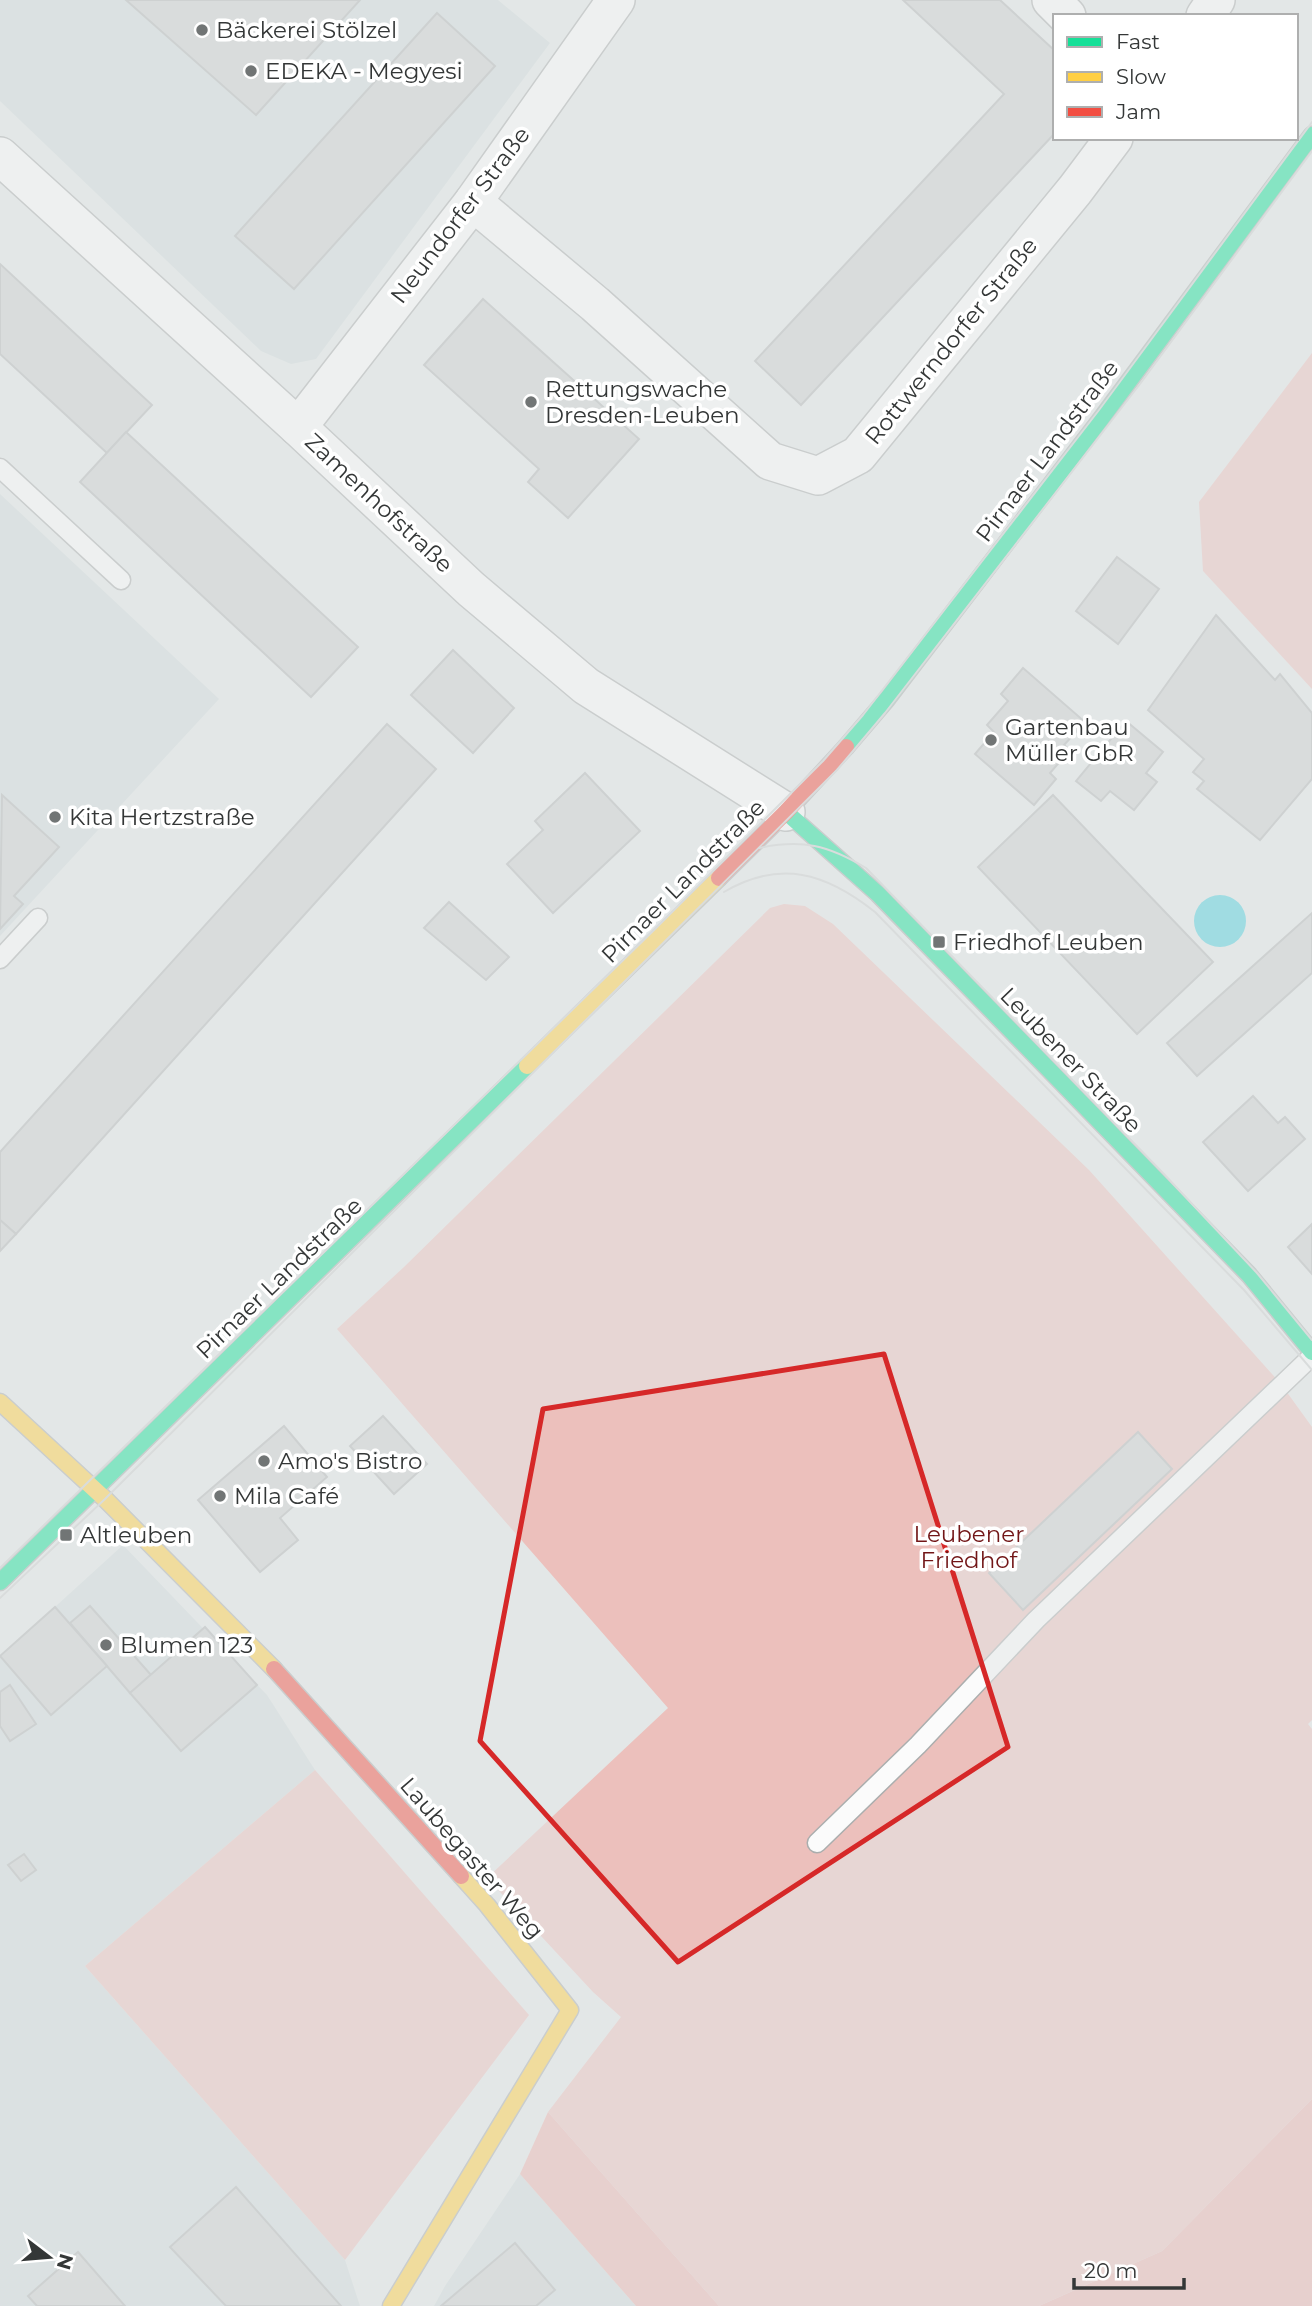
<svg xmlns="http://www.w3.org/2000/svg" width="1312" height="2306" viewBox="0 0 1312 2306" font-family="Montserrat,sans-serif">
<style>
.built{fill:#d0dadb}
.green{fill:#ecc0bc}
.forest{fill:#ecb4af}
.water{fill:#4ecedc}
.building{fill:#cccfcf;stroke:#b3b6b7;stroke-width:2}
.lines{fill:none;stroke-linecap:round;stroke-linejoin:round}
.lane-casing{stroke:#abaeae;stroke-width:21}
.street-casing{stroke:#abaeae;stroke-width:40}
.fast-casing{stroke:#abaeae;stroke-width:19}
.slow-casing{stroke:#abaeae;stroke-width:19}
.jam-casing{stroke:#abaeae;stroke-width:19}
.lane{stroke:#fbfbfb;stroke-width:18}
.street{stroke:#fbfbfb;stroke-width:37}
.fast{stroke:#16e098;stroke-width:16}
.slow{stroke:#ffcf43;stroke-width:16}
.jam{stroke:#f24e42;stroke-width:16}
.tram{stroke:#cdcece;stroke-width:2}
.marked{fill:none;stroke:#d62828;stroke-width:5;stroke-linejoin:round}
.poi-dot{fill:#717575;stroke:#fff;stroke-width:2.5}
.labels{text-anchor:middle;stroke-width:7;stroke-linejoin:round;paint-order:stroke}
.poi-label{font-size:23px;fill:#343737;stroke:#fff;text-anchor:start}
.street-label{font-size:23px;fill:#343737;stroke:#fff}
.park-label{font-size:23px;fill:#721617;stroke:#fff}
</style>
<rect width="100%" height="100%" fill="#e3e7e7"/>
<g class="built">
<path d="M0 0H498L550 43 316 359 291 364 261 351 0 101Z"/>
<path d="M0 494 219 699 0 936Z"/>
<path d="M123 1545 267 1695 315 1770 85 1966 345 2260 360 2306H0V1657Z"/>
<path d="M520 2174 636 2306H434L445 2286Z"/>
</g>
<g class="green">
<path d="M1312 353V689L1203 571 1199 502Z"/>
<path d="M784 904 805 906 833 924 1089 1170 1281 1384 1312 1427V1720L1308 1724 1312 1729V2099L1162 2251 1039 2306H719L548 2112 621 2017 593 1992 487 1878 668 1708 337 1329 404 1267 770 908Z"/>
<path d="M315 1770 529 2015 345 2260 85 1966Z"/>
</g>
<g class="forest">
<path d="M1312 2099V2306H1039L1162 2251Z"/>
<path d="M548 2112 719 2306H636L520 2174Z"/>
</g>
<circle class="water" cx="1220" cy="921" r="26"/>
<g class="building">
<path d="M126 0H360L256 115Z"/>
<path d="M903 0H1000L1055 51V133L801 405 755 361 1004 94Z"/>
<path d="M437 13 495 66 294 289 235 236Z"/>
<path d="M0 264 152 405 107 453 0 354Z"/>
<path d="M483 299 639 439 568 518 528 482 539 469 424 365Z"/>
<path d="M126 432 358 647 311 697 80 482Z"/>
<path d="M1117 557 1159 589 1118 644 1076 611Z"/>
<path d="M1216 615 1275 680 1280 674 1312 713V779L1260 840 1197 789 1204 781 1193 772 1204 759 1148 710Z"/>
<path d="M453 650 514 708 473 753 411 695Z"/>
<path d="M1023 668 1085 722 1064 745 1070 750 1050 773 1056 779 1034 805 975 754 994 732 987 725 1008 701 1001 694Z"/>
<path d="M1126 721 1163 752 1146 773 1157 782 1134 810 1110 791 1101 801 1076 781Z"/>
<path d="M387 724 436 769 16 1234 0 1220V1152Z"/>
<path d="M585 773 640 831 553 913 507 864 543 830 535 821Z"/>
<path d="M2 795 59 847 14 896 23 904 0 929Z"/>
<path d="M1053 795 1213 962 1137 1034 978 867Z"/>
<path d="M449 902 509 957 486 980 424 928Z"/>
<path d="M1312 913V973L1197 1076 1167 1043Z"/>
<path d="M1253 1096 1278 1123 1285 1117 1305 1139 1248 1191 1203 1142Z"/>
<path d="M0 1220 16 1234 0 1251Z"/>
<path d="M1312 1224V1274L1288 1247Z"/>
<path d="M383 1416 427 1464 394 1494 350 1446Z"/>
<path d="M284 1426 327 1477 280 1518 298 1540 260 1572 198 1500Z"/>
<path d="M1138 1432 1172 1469 1023 1610 989 1573Z"/>
<path d="M90 1606 151 1675 130 1693 70 1623Z"/>
<path d="M55 1607 107 1666 51 1715 0 1656Z"/>
<path d="M205 1627 257 1685 181 1751 130 1693Z"/>
<path d="M10 1685 36 1724 10 1741 0 1726V1692Z"/>
<path d="M24 1854 36 1870 21 1881 8 1865Z"/>
<path d="M236 2187 341 2306H226L170 2247Z"/>
<path d="M515 2243 555 2290 536 2306H441Z"/>
<path d="M78 2252 125 2306H37L28 2296Z"/>
</g>
<g class="lines">
<defs>
<g id="lane">
<path d="M0 468 121 580"/>
<path d="M0 959 38 918"/>
<path d="M817 1843 918 1745 1036 1620 1312 1356"/>
</g>
<g id="street">
<path d="M1051 0 1067 16"/>
<path d="M1205 16 1216 0"/>
<path d="M0 156 298 427 471 589 586 686 786 812"/>
<path d="M473 202 595 304 770 461 818 476 858 455 1075 190 1114 138"/>
<path d="M298 427 473 202 616 0"/>
</g>
<g id="fast">
<path d="M846 747 887 699 1101 419 1312 135"/>
<path d="M786 812 878 894 1249 1275 1312 1352"/>
<path d="M0 1582 527 1066"/>
</g>
<g id="slow">
<path d="M527 1066 719 878"/>
<path d="M0 1402 105 1499 274 1669"/>
<path d="M391 2306 570 2010 487 1905 461 1876"/>
</g>
<g id="jam">
<path d="M719 878 786 812 846 747"/>
<path d="M274 1669 461 1876"/>
</g>
</defs>
<use href="#lane" class="lane-casing"/>
<use href="#street" class="street-casing"/>
<use href="#fast" class="fast-casing"/>
<use href="#slow" class="slow-casing"/>
<use href="#jam" class="jam-casing"/>
<use href="#lane" class="lane"/>
<use href="#street" class="street"/>
<use href="#fast" class="fast"/>
<use href="#slow" class="slow"/>
<use href="#jam" class="jam"/>
<g class="tram">
<path d="M759 848C802 839 828 845 866 868L1163 1173 1257 1273 1312 1340"/>
<path d="M724 892C780 859 826 873 875 912L1244 1290 1312 1370"/>
<path d="M0 1568 654 930 823 761 863 715 1099 410 1312 122"/>
<path d="M0 1598 105 1499 837 770 885 713 1140 384 1312 151"/>
</g>
</g>
<path d="M0 0H1312V2306H0ZM884 1354 1008 1747 678 1962 480 1741 543 1409Z" fill="#e3e7e7" fill-opacity=".55" fill-rule="evenodd"/>
<path class="marked" d="M884 1354 1008 1747 678 1962 480 1741 543 1409Z"/>
<g class="poi-dot">
<circle cx="202" cy="30" r="7"/>
<circle cx="251" cy="71" r="7"/>
<circle cx="531" cy="402" r="7"/>
<circle cx="991" cy="740" r="7"/>
<circle cx="55" cy="817" r="7"/>
<rect x="932" y="935" width="14" height="14" rx="3.5"/>
<circle cx="264" cy="1461" r="7"/>
<circle cx="220" cy="1496" r="7"/>
<rect x="59" y="1528" width="14" height="14" rx="3.5"/>
<circle cx="106" cy="1645" r="7"/>
</g>
<g class="labels">
<g class="poi-label">
<text x="216" y="38">Bäckerei Stölzel</text>
<text x="265" y="79">EDEKA - Megyesi</text>
<text x="545" y="397">Rettungswache<tspan x="545" dy="26">Dresden-Leuben</tspan></text>
<text x="1005" y="735">Gartenbau<tspan x="1005" dy="26">Müller GbR</tspan></text>
<text x="69" y="825">Kita Hertzstraße</text>
<text x="953" y="950">Friedhof Leuben</text>
<text x="278" y="1469">Amo's Bistro</text>
<text x="234" y="1504">Mila Café</text>
<text x="80" y="1543">Altleuben</text>
<text x="120" y="1653">Blumen 123</text>
</g>
<g class="street-label">
<text transform="translate(460 215) rotate(-53)" y="8">Neundorfer Straße</text>
<text transform="translate(951 341) rotate(-51)" y="8">Rottwerndorfer Straße</text>
<text transform="translate(1047 451) rotate(-53)" y="8">Pirnaer Landstraße</text>
<text transform="translate(379 503) rotate(43)" y="8">Zamenhofstraße</text>
<text transform="translate(683 881) rotate(-45)" y="8">Pirnaer Landstraße</text>
<text transform="translate(1071 1060) rotate(46)" y="8">Leubener Straße</text>
<text transform="translate(279 1278) rotate(-44)" y="8">Pirnaer Landstraße</text>
<text transform="translate(472 1858) rotate(49)" y="8">Laubegaster Weg</text>
</g>
<g class="park-label">
<text x="969" y="1542">Leubener<tspan x="969" dy="26">Friedhof</tspan></text>
</g>
</g>
<rect x="1053" y="14" width="245" height="126" fill="#ffffff" stroke="#aeafaf" stroke-width="2"/>
<rect x="1067" y="37" width="35" height="10" fill="#16e098" stroke="#aeafaf" stroke-width="2"/>
<text x="1116" y="49" font-size="21" fill="#343737">Fast</text>
<rect x="1067" y="72" width="35" height="10" fill="#ffcf43" stroke="#aeafaf" stroke-width="2"/>
<text x="1116" y="84" font-size="21" fill="#343737">Slow</text>
<rect x="1067" y="107" width="35" height="10" fill="#f24e42" stroke="#aeafaf" stroke-width="2"/>
<text x="1116" y="119" font-size="21" fill="#343737">Jam</text>
<g transform="translate(49 2257) rotate(106)" stroke="#ffffff" stroke-width="5" paint-order="stroke">
<path d="M0-5L12 26L0 18L-12 26Z" fill="#343737"/>
<text y="-10" font-size="19" font-weight="bold" text-anchor="middle" fill="#343737">N</text>
</g>
<path d="M1074 2278v10h110v-10" fill="none" stroke="#343737" stroke-width="3.5"/>
<text x="1084" y="2278" font-size="21" fill="#343737" stroke="#ffffff" stroke-width="5" paint-order="stroke">20 m</text>
</svg>
